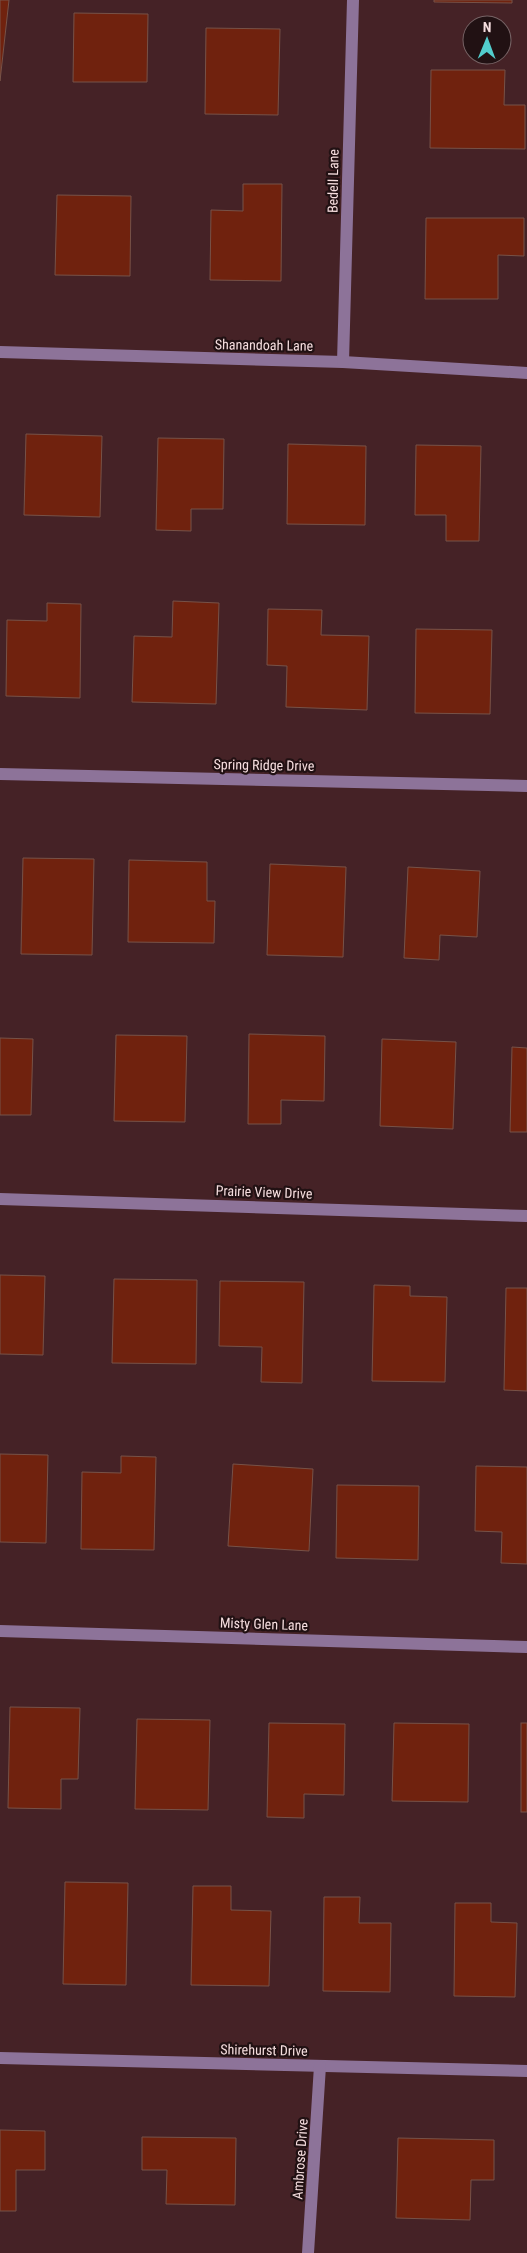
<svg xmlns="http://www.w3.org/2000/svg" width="527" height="2253" viewBox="0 0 527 2253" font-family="'Roboto Condensed',sans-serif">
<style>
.building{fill:#70220e;stroke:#775248}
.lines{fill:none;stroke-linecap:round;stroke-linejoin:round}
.minor{stroke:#8d7399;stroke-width:12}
.labels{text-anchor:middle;stroke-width:4.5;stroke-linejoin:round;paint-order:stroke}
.street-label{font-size:14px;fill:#f6dedf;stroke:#211113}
</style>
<rect width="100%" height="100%" fill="#452226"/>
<g class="building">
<path d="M0 0H9L0 81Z"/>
<path d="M434 0H512V3L434 2Z"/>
<path d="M74 13 148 14 147 82H73Z"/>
<path d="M206 28 280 29 278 115 205 114Z"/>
<path d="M431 70H505L504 105H525V149L430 148Z"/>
<path d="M243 184H282L281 281 210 280 211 210 243 211Z"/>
<path d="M57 195 131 196 130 276 55 275Z"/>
<path d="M426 218H524V256L498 255V299H425Z"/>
<path d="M26 434 102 436 100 517 24 515Z"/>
<path d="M158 438 224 439 223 509H191V531L156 530Z"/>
<path d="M288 444 366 446 365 525 287 524Z"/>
<path d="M416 445 481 446 479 541H446V515H415Z"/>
<path d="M173 601 219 603 216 704 132 702 134 636 172 637Z"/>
<path d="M47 603 81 604 80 698 6 696 7 620 47 621Z"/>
<path d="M268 609 322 610 321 635 369 636 367 710 286 707 287 666 267 665Z"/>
<path d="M416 629 492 630 490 714 415 713Z"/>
<path d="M23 858 94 859 92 955 21 954Z"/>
<path d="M129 860 207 862V901H215L214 943 128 942Z"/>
<path d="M270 864 346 867 343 957 267 955Z"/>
<path d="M408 867 480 871 477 937 440 935 439 960 404 958Z"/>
<path d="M249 1034 325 1036 324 1101 281 1100V1124H248Z"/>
<path d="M116 1035 187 1036 185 1122 114 1121Z"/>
<path d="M0 1038 33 1039 31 1115H0Z"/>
<path d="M382 1039 456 1042 453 1129 380 1126Z"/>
<path d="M512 1047 527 1048V1132H510Z"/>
<path d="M0 1275 45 1276 43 1355 0 1354Z"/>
<path d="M114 1279 197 1280 196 1364 112 1363Z"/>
<path d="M220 1281 304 1282 302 1383 261 1382 262 1347 219 1346Z"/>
<path d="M374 1285 410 1286V1296L447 1297 445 1382 372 1381Z"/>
<path d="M506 1288H527V1391L504 1390Z"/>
<path d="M0 1454 48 1455 46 1543 0 1542Z"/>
<path d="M121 1456 156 1457 154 1550 81 1549 82 1472 121 1473Z"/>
<path d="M233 1464 313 1469 309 1551 228 1546Z"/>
<path d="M476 1466 527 1467V1564L501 1563 502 1532 475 1531Z"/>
<path d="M337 1485 419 1486 418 1560 336 1558Z"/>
<path d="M10 1707 80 1708 78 1779H61V1809L8 1808Z"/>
<path d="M137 1719 210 1720 208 1810 135 1809Z"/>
<path d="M269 1723 345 1724 344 1795 304 1794V1818L267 1817Z"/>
<path d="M394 1723 469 1724 468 1802 392 1801Z"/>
<rect x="521" y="1723" width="6" height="89"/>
<path d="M65 1882 128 1883 126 1985 63 1984Z"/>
<path d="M193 1886H231V1910L271 1911 269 1986 191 1985Z"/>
<path d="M324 1897H360L359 1923H391L390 1992 323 1991Z"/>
<path d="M455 1903H491V1922L517 1923 515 1997 454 1996Z"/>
<path d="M0 2130 45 2131V2170H16V2211H0Z"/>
<path d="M142 2137 236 2138 235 2205 166 2204 167 2170H142Z"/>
<path d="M398 2138 494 2140V2180H471L470 2220 396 2218Z"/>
</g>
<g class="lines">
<g class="minor">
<path d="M0 352 343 362 527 373"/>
<path d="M343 362 353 0"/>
<path d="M0 774 527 786"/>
<path d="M0 1199 527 1216"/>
<path d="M0 1631 527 1647"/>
<path d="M0 2058 527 2071"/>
<path d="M308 2253 320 2066"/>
</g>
</g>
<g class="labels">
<g class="street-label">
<text transform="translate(333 181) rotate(-89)" y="5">Bedell Lane</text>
<text transform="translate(264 345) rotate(1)" y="5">Shanandoah Lane</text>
<text transform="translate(264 765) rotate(1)" y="5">Spring Ridge Drive</text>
<text transform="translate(264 1192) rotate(2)" y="5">Prairie View Drive</text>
<text transform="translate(264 1624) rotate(2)" y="5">Misty Glen Lane</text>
<text transform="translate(264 2050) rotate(1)" y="5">Shirehurst Drive</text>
<text transform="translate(300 2159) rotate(-86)" y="5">Ambrose Drive</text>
</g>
</g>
<g transform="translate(487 40) rotate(1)"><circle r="24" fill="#211113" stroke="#766365"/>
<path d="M0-4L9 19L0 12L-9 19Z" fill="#52cdcd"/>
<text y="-8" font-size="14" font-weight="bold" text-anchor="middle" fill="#f6dedf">N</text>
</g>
</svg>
